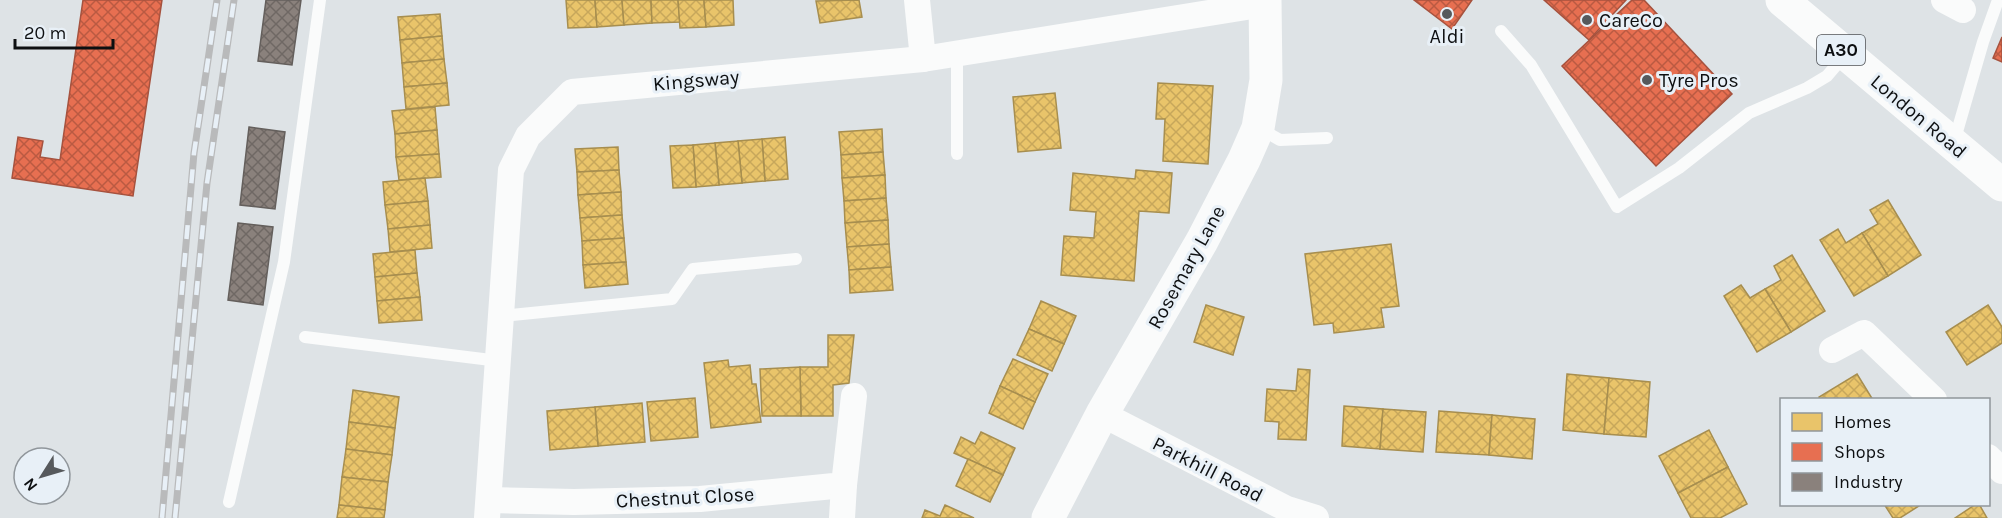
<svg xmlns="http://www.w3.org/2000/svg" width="2002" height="518" viewBox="0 0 2002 518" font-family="Karla,sans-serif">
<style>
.homes{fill:url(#homes-cross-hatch);stroke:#a78e4f;stroke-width:1.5}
.shops{fill:url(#shops-cross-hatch);stroke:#a6523e;stroke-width:1.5}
.industry{fill:url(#industry-cross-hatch);stroke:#645f5c;stroke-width:1.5}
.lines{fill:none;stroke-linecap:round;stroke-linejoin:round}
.lane{stroke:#fafbfb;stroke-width:12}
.street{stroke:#fafbfb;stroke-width:26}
.secondary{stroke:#fafbfb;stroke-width:33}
.primary{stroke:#fafbfb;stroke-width:33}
.rail-casing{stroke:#b9babb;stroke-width:7}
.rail{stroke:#e8f0f7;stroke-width:4.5;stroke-dasharray:14;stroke-linecap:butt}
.poi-dot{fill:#56595c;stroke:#e8f0f7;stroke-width:2}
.labels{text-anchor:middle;stroke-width:6;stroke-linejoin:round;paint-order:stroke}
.shield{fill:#e8f0f7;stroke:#4f5256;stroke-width:1.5}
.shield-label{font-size:18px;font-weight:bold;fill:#0d0f11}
.poi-label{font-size:20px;fill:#0d0f11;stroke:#e8f0f7;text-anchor:start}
.street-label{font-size:20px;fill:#0d0f11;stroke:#e8f0f7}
</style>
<defs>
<pattern id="homes-cross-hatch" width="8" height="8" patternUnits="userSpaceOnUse" patternTransform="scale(1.5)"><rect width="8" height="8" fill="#e9c46a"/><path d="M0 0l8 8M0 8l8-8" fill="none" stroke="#c7a75b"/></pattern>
<pattern id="shops-cross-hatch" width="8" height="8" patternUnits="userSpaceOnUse" patternTransform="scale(1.5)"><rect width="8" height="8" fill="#e76f51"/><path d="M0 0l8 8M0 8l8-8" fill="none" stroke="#ba5a42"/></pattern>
<pattern id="industry-cross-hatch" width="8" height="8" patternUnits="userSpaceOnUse" patternTransform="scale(1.5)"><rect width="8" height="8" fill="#8a817c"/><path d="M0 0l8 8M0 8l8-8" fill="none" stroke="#6f6864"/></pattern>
</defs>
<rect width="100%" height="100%" fill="#dee3e6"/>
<g class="homes">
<path d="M566 0H595L597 27 568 28Z"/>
<path d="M595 0H622L624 25 597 27Z"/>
<path d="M622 0H651L652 23 624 25Z"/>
<path d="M651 0H678L680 22 652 23Z"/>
<path d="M678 0H704L706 27 680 28Z"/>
<path d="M704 0H733L734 25 706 27Z"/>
<path d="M859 0 862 17 820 23 816 1Z"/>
<path d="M440 14 442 36 400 40 398 17Z"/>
<path d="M442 36 444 59 402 63 400 40Z"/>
<path d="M444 59 447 83 404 87 402 63Z"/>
<path d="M447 83 449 105 406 109 404 87Z"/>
<path d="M1158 83 1213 86 1208 164 1163 161 1165 119H1156Z"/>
<path d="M1055 93 1061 148 1018 152 1013 97Z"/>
<path d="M435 107 437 130 395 134 392 111Z"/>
<path d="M882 129 883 152 841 155 839 132Z"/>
<path d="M437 130 439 154 396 157 395 134Z"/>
<path d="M785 137 788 179 765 181 762 139Z"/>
<path d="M762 139 765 181 742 183 738 141Z"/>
<path d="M738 141 742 183 719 185 715 143Z"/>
<path d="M715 143 719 185 696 187 693 145Z"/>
<path d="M693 145 696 187 673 188 670 146Z"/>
<path d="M618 147 619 170 577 172 575 149Z"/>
<path d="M883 152 885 175 842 178 841 155Z"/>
<path d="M439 154 441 177 399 180 396 157Z"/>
<path d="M619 170 621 192 578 195 577 172Z"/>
<path d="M1136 170 1172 173 1169 213 1139 211 1134 281 1061 275 1064 236 1094 238 1096 212 1070 210 1073 173 1135 179Z"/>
<path d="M885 175 886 198 844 201 842 178Z"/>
<path d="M425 178 428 201 385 205 383 182Z"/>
<path d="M621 192 622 215 580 218 578 195Z"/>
<path d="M886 198 888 220 845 223 844 201Z"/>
<path d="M1888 200 1921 255 1888 276 1862 233 1878 224 1870 210Z"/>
<path d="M428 201 430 225 388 229 385 205Z"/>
<path d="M622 215 624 238 582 241 580 218Z"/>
<path d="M888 220 889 244 847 247 845 223Z"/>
<path d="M430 225 432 248 390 252 388 229Z"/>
<path d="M1838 229 1846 243 1862 233 1888 276 1854 296 1820 240Z"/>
<path d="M624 238 626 262 583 265 582 241Z"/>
<path d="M889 244 891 267 849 270 847 247Z"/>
<path d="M1391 244 1399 306 1381 308 1384 327 1334 333 1333 323 1314 325 1305 254Z"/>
<path d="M415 250 417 273 375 277 373 254Z"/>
<path d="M1792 255 1825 311 1791 332 1765 289 1781 280 1774 266Z"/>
<path d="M626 262 628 284 585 288 583 265Z"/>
<path d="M891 267 893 290 850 293 849 270Z"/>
<path d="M417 273 420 297 377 301 375 277Z"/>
<path d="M1741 285 1750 298 1765 289 1791 332 1757 352 1724 296Z"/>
<path d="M420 297 422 320 379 323 377 301Z"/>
<path d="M1041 301 1076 316 1064 344 1029 329Z"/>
<path d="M1206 305 1244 317 1233 355 1194 342Z"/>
<path d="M1988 305 2002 327V343L1967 365 1946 332Z"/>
<path d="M1029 329 1064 344 1052 371 1017 355Z"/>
<path d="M828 335H854L849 383 833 385V416H801L800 367H828Z"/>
<path d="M1013 359 1048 374 1035 402 1000 386Z"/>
<path d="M728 360 729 367 750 365 752 384H756L761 422 711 428 704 363Z"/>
<path d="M800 367 801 416H762L760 369Z"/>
<path d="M1298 369 1310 370 1306 440 1278 439 1279 422 1265 421 1267 389 1296 391Z"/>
<path d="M1567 374 1609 378 1604 434 1563 430Z"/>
<path d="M1857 374 1873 400H1820L1819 397Z"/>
<path d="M1609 378 1650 382 1646 437 1604 434Z"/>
<path d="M1000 386 1035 402 1023 429 989 413Z"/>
<path d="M353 390 399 397 395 428 349 422Z"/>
<path d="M695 398 698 437 651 441 647 402Z"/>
<path d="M642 403 645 442 598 446 595 407Z"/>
<path d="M1344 406 1383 409 1380 449 1342 446Z"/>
<path d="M595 407 598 446 550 450 547 411Z"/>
<path d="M1383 409 1426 412 1423 452 1380 449Z"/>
<path d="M1439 411 1492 415 1489 455 1436 452Z"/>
<path d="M1492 415 1535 419 1532 459 1489 455Z"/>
<path d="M349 422 395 428 392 455 346 449Z"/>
<path d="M1709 430 1728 467 1678 493 1659 456Z"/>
<path d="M981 432 1015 448 1003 475 954 453 961 437 975 444Z"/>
<path d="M346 449 392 455 388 482 342 477Z"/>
<path d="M968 459 1003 475 990 502 956 486Z"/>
<path d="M1728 467 1747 504 1720 518H1691L1678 493Z"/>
<path d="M342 477 388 482 385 510 339 505Z"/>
<path d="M1884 504H1922L1900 518H1893Z"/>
<path d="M1976 504H1979L1987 518H1955Z"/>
<path d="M339 505 385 510 384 518H337Z"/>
<path d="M945 505 974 518H922L925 510 940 516Z"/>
</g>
<g class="shops">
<path d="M83 0H162L133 196 12 178 18 137 43 141 40 157 60 160Z"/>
<path d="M1414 0H1472L1452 29Z"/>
<path d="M1544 0H1626L1589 40Z"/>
<path d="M1632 0H1644L1732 94 1656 166 1562 66Z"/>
<path d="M2002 37V62L1993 58Z"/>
</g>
<g class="industry">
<path d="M266 0H301L292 65 258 61Z"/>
<path d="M249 127 285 132 275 209 240 205Z"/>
<path d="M238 223 273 227 263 305 228 300Z"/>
</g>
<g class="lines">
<g class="lane">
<path d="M1501 31 1531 65 1617 207 1679 168 1749 113 1807 88 1827 76 1845 55"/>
<path d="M957 53V154"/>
<path d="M1259 128 1280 140 1327 138"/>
<path d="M1954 142 1983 42 1998 0"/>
<path d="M502 316 672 299 693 269 796 259"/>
<path d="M305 337 499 361"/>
<path d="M229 502 284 262 320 0"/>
</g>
<g class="street">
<path d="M917 0 923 59"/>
<path d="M1944 0 1963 10"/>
<path d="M1832 350 1864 333 1934 400"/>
<path d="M1102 414 1287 509 1316 518"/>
<path d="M1988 457 2002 471"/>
<path d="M490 500 574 502 700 499 844 485 854 396"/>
<path d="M487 518 511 170 528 136 572 92 923 59 1265 4"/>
<path d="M842 518 844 485"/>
</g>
<path class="secondary" d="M1048 518 1102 414 1202 241 1244 160 1258 128 1266 80 1265 0"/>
<path class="primary" d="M1782 0 2002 185"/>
<defs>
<g id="rail">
<path d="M162 518 194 153 217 0"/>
<path d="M175 518 207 183 234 0"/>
</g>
</defs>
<use href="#rail" class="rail-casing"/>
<use href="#rail" class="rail"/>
</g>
<g class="poi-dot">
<circle cx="1447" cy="14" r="6"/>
<circle cx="1587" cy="20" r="6"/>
<circle cx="1647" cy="80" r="6"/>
</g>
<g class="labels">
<rect class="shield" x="1817" y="35" width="48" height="30" rx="4.5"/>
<g class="shield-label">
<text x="1841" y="56">A30</text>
</g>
<g class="poi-label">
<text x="1599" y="27">CareCo</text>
<text x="1447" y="43" text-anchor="middle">Aldi</text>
<text x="1659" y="87">Tyre Pros</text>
</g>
<g class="street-label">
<text transform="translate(696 80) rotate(-5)" y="7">Kingsway</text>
<text transform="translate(1919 116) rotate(40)" y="7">London Road</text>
<text transform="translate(1186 267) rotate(-61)" y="7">Rosemary Lane</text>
<text transform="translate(1208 469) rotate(27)" y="7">Parkhill Road</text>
<text transform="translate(685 497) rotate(-3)" y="7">Chestnut Close</text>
</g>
</g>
<rect x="1780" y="398" width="210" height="108" fill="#e8f0f7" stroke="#90969b" stroke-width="1.5"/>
<rect x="1792" y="413" width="30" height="18" fill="#e9c46a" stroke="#90969b" stroke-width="1.5"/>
<text x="1834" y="428" font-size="18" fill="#0d0f11">Homes</text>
<rect x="1792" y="443" width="30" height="18" fill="#e76f51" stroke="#90969b" stroke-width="1.5"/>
<text x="1834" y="458" font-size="18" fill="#0d0f11">Shops</text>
<rect x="1792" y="473" width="30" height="18" fill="#8a817c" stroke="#90969b" stroke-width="1.5"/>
<text x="1834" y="488" font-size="18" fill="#0d0f11">Industry</text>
<g transform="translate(42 476) rotate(233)"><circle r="28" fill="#e8f0f7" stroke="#90969b" stroke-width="1.5"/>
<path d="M0-4.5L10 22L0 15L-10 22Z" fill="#56595c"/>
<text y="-9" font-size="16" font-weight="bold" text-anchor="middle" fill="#0d0f11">N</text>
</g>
<path d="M15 39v9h98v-9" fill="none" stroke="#0d0f11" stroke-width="3"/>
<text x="24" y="39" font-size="18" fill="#0d0f11" stroke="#e8f0f7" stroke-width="4.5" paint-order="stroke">20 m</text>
</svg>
